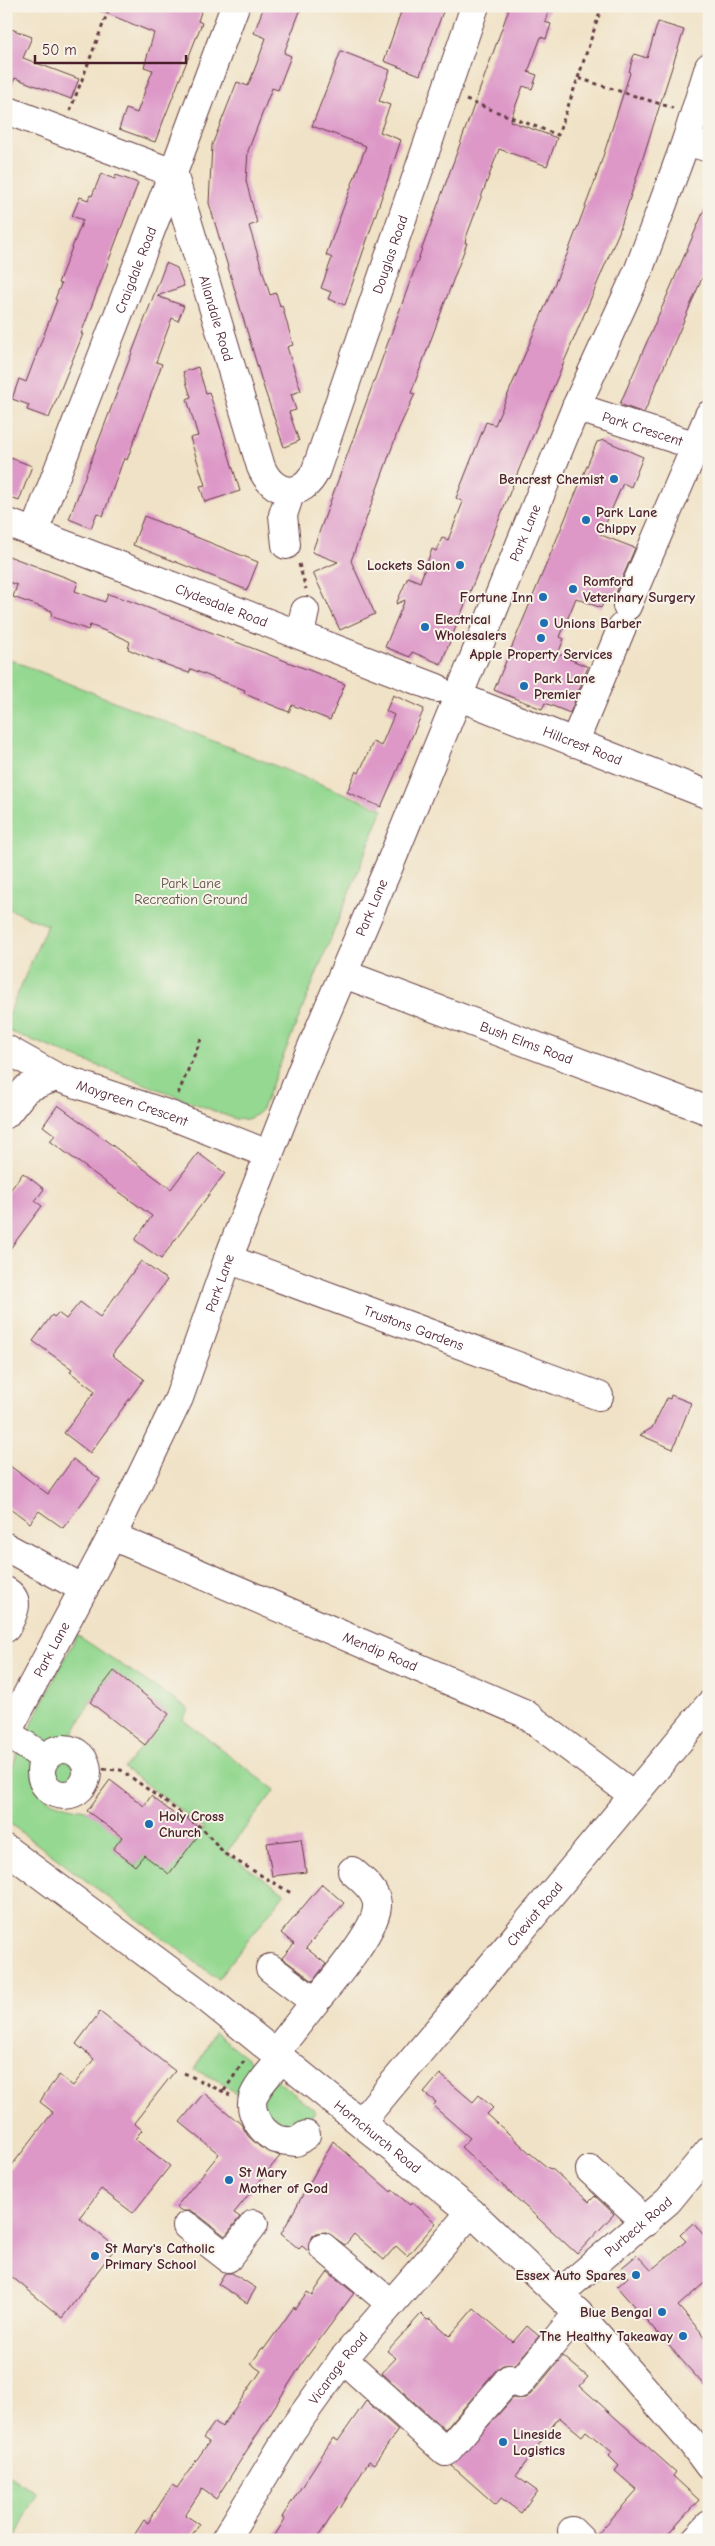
<svg xmlns="http://www.w3.org/2000/svg" width="715" height="2546" viewBox="0 0 715 2546" font-family="'Comic Neue',sans-serif">
<style>
.green{fill:#94d891;stroke:#6f7c5e}
.building{fill:#dd98c8}
.lines{fill:none;stroke-linecap:round;stroke-linejoin:round}
.minor-casing{stroke:#633c42;stroke-width:30}
.major-casing{stroke:#633c42;stroke-width:30}
.path{stroke:#633c42;stroke-width:3;stroke-dasharray:4 4;stroke-linecap:butt}
.minor{stroke:#fff;stroke-width:28}
.major{stroke:#fff;stroke-width:28}
.poi-dot{fill:#1f6fb2;stroke:#f7f3e8;stroke-width:2}
.labels{text-anchor:middle;stroke-width:4;stroke-linejoin:round;paint-order:stroke}
.street-label{font-size:14px;fill:#4a1f2b;stroke:#f7f3e8}
.poi-label{font-size:14px;font-weight:bold;fill:#4a1f2b;stroke:#f7f3e8;text-anchor:start}
.park-label{font-size:14px;fill:#5c4d44;stroke:#f7f3e8}
</style>
<rect width="100%" height="100%" fill="#f7f3e8"/>
<filter id="ink" filterUnits="userSpaceOnUse"><feTurbulence type="fractalNoise" baseFrequency=".02" numOctaves="2"/><feDisplacementMap in="SourceGraphic" scale="10" xChannelSelector="R" yChannelSelector="G"/><feConvolveMatrix kernelMatrix="1 2 1 2 8 2 1 2 1" color-interpolation-filters="sRGB"/></filter>
<filter id="wash" filterUnits="userSpaceOnUse"><feTurbulence type="fractalNoise" baseFrequency=".0096" numOctaves="4" result="noise"/><feDisplacementMap in="SourceGraphic" scale="20" xChannelSelector="R" yChannelSelector="G"/><feGaussianBlur stdDeviation="1.12" result="paint"/><feColorMatrix in="noise" values="0 0 0 0 0 0 0 0 0 0 0 0 0 0 0 0 0 1.4 0 .05"/><feComposite in="paint" operator="in"/></filter>
<g filter="url(#wash)">
<rect width="100%" height="100%" fill="#f0e2c6"/>
<g class="green">
<path d="M6 658 383 809 262 1109C253 1118 247 1121 235 1119L6 1030V1021L47 925 6 908Z"/>
<path d="M77 1635 188 1709 183 1720 275 1790 226 1853 285 1893 218 1979 9 1823 6 1819V1784L20 1747 38 1760C33 1793 42 1801 73 1808 77 1809 84 1809 88 1811 100 1817 111 1829 122 1837L113 1849 135 1866 144 1855 199 1828 203 1830 204 1828 124 1768 169 1714 114 1671 90 1702 71 1738 63 1743 43 1745 27 1733Z"/>
<circle cx="64" cy="1772" r="15"/>
<path d="M214 2032 261 2069 239 2097 223 2083 195 2070Z"/>
<path d="M275 2079 316 2111 300 2131 275 2130 261 2098Z"/>
<path d="M6 2474 37 2494 14 2540H6Z"/>
</g>
<g id="blocks">
<g class="building">
<path d="M89 6H159L174 12 176 6H203L198 21 202 23 155 142 119 129 126 109 137 113 147 85 153 70 144 67 154 33Z"/>
<path d="M264 6H302L284 53 291 56 278 90 272 88 248 151 246 181 257 223 249 226 270 295 276 293 280 306 282 305 293 345 287 347 301 391 291 394 296 410 289 412 299 441 284 447 263 385 209 203 212 145 237 82 248 86 257 63 266 38 254 33Z"/>
<path d="M403 6H445L420 75 384 61Z"/>
<path d="M510 6H550L545 22 551 24 546 39 541 37 528 72 537 75 532 89 523 86 510 121 557 138 547 166 499 149 467 235 465 243H467L411 393 415 394 399 428 351 561 375 614 340 630 313 573 338 562 312 552Z"/>
<path d="M658 22 684 30 619 232 528 447 441 664 412 652 410 657 385 647 405 600 396 604 408 577 420 582 432 549 436 551 442 538 448 540 463 502 456 498 486 422 495 425 568 252 596 178 630 73 629 72 634 54 647 58Z"/>
<path d="M6 27 32 37 23 58 79 79 71 99 15 78 9 95H6Z"/>
<path d="M341 51 390 70 379 101 390 105 380 132 401 140 345 305 328 299 331 292 321 288 332 258 326 255 366 146 312 126Z"/>
<path d="M101 174 115 179 116 175 138 183 81 334H83L49 418 27 410 29 405 12 399 19 379 26 382 57 300 55 299 61 284 58 283 83 220 72 216 77 204 80 197 88 200 90 195 92 196Z"/>
<path d="M709 199V262L644 413 627 407 620 404Z"/>
<path d="M166 263 177 268 184 286 157 296 184 306 178 321 172 318 156 362 162 364 127 460 124 458 103 516 97 513 91 528 69 519Z"/>
<path d="M198 367 206 393 209 392 214 407 240 491 205 502 200 486 205 485 190 438 198 436 187 399 191 397 183 372Z"/>
<path d="M604 440 643 457 631 487 623 483 601 535 635 548 614 598 607 595 601 608 576 598 560 637 564 639 558 654 588 667 570 713 545 703 542 709 494 690 597 442Z"/>
<path d="M11 458 32 466 19 501 6 496V471Z"/>
<path d="M144 516 258 562 247 590 133 545Z"/>
<path d="M6 555 78 582 75 591 105 602 108 594 130 601 345 684 330 720 292 705 289 712 252 697 244 693 245 690 221 681 191 669 189 673 151 659 128 649 130 642 123 638 90 625 88 630 51 616 52 611 13 597 17 585 6 581Z"/>
<path d="M393 695 424 709 381 807 347 792 356 771 359 773 373 742 381 746 394 715 386 711Z"/>
<path d="M58 1105 171 1189 198 1153 225 1173 161 1259 135 1240 152 1216 50 1141 55 1135 43 1126Z"/>
<path d="M23 1173 44 1189 35 1201 42 1206 6 1254V1196Z"/>
<path d="M141 1261 167 1280 112 1355 144 1379 90 1453 64 1433 95 1391 70 1372 72 1369 33 1341 52 1315 54 1317 58 1313 66 1319 80 1302 100 1317Z"/>
<path d="M671 1395 691 1403 673 1449 640 1435 652 1428 667 1398 670 1399Z"/>
<path d="M73 1459 100 1479 63 1528 39 1511 30 1523 6 1505V1463L48 1494Z"/>
<path d="M114 1671 169 1714 145 1745 90 1702Z"/>
<path d="M110 1780 144 1806 151 1796 182 1820 185 1817 199 1828 197 1831 200 1833 169 1874 144 1855 135 1866 113 1849 122 1837 87 1811Z"/>
<path d="M301 1839 306 1872 272 1876 267 1843Z"/>
<path d="M322 1884 344 1903 306 1948 326 1964 313 1981 282 1958 294 1944 281 1933Z"/>
<path d="M100 2012 175 2071 134 2123 142 2130 135 2139 170 2166 133 2213 101 2189 79 2218 116 2247 62 2318 6 2272V2173L53 2112 40 2102 44 2095 59 2075 73 2086 94 2059 76 2044Z"/>
<path d="M440 2074 473 2102 479 2095 493 2108 487 2114 531 2154 548 2168 552 2169 589 2202 595 2196 614 2214 577 2254 461 2147 470 2138 433 2106 436 2102 424 2093Z"/>
<path d="M204 2093 241 2124 248 2136 260 2147 280 2156 234 2213 240 2217 225 2236 197 2214 190 2211H182L176 2207 219 2154 180 2122Z"/>
<path d="M333 2141 391 2192 392 2190 410 2205 412 2202 436 2223 407 2256 396 2246 384 2260 354 2234 345 2245 326 2232 317 2233 311 2237 308 2251 302 2246 299 2249 281 2234Z"/>
<path d="M693 2223 709 2241V2279L678 2306 709 2341V2391L617 2287 628 2277 620 2269 637 2255 651 2270 686 2241 680 2235Z"/>
<path d="M328 2272 354 2293 303 2362 216 2499 202 2489 185 2515 199 2524 189 2540H137L139 2537 135 2534 144 2520 148 2523 172 2485 177 2488 209 2442 203 2438 215 2422 222 2427 261 2371 251 2364 262 2348 264 2349 294 2307 295 2309 307 2292 312 2295Z"/>
<path d="M225 2273H232L256 2288 247 2303 218 2284Z"/>
<path d="M474 2308 513 2342 527 2326 539 2336 515 2365H503L497 2369 445 2430 382 2373 396 2358 387 2351 421 2314 427 2320 431 2319 450 2336Z"/>
<path d="M563 2356 588 2377 580 2386 676 2472 673 2476 699 2500 663 2540H596V2536L637 2490 615 2471 619 2466 609 2456 612 2452 586 2431 582 2436 559 2417 516 2476 537 2491 521 2513 501 2498 496 2505 452 2466 513 2398H525L531 2394Z"/>
<path d="M366 2401 398 2430 374 2464 369 2461 340 2509 338 2507 316 2540H272L285 2519 282 2517 333 2438 338 2441Z"/>
</g>
</g>
</g>
<g filter="url(#ink)">
<use href="#blocks" fill-opacity="0" stroke="#633c42" stroke-width="1"/>
<g class="lines">
<defs>
<g id="minor">
<path id="s1" d="M6 110 173 173 261 467C273 496 303 500 316 470L475 6"/>
<path d="M686 141 709 148"/>
<path id="s2" d="M576 407 709 450"/>
<path id="s3" d="M6 522 437 688"/>
<path id="s4" d="M34 532 173 173 235 6"/>
<path d="M286 545 283 515 291 491"/>
<path d="M627 606 709 415"/>
<path d="M300 634 305 611"/>
<path id="s5" d="M457 696 709 795"/>
<path d="M574 743 622 627"/>
<path id="s6" d="M344 974 709 1111"/>
<path d="M6 1049 56 1077"/>
<path id="s7" d="M6 1114 27 1088 56 1077 170 1115 268 1154"/>
<path id="s8" d="M228 1259 599 1396"/>
<path id="s9" d="M112 1536 524 1713 633 1795"/>
<path d="M6 1547 84 1589"/>
<path d="M6 1591C22 1601 13 1614 6 1628"/>
<path d="M7 1733 45 1758"/>
<path id="s10" d="M6 1734 112 1536 179 1398 228 1259 302 1070 392 859 576 407 639 269 686 141 709 67"/>
<circle cx="64" cy="1772" r="23"/>
<path d="M270 1968 315 2002 275 2053"/>
<path d="M315 2002C330 1984 379 1927 377 1904 376 1890 361 1879 352 1871"/>
<path d="M282 2059C273 2069 261 2081 255 2093 246 2110 260 2131 276 2139 282 2141 290 2141 296 2142L306 2135"/>
<path id="s11" d="M361 2122 709 1705"/>
<path d="M590 2170 646 2222"/>
<path d="M187 2226 228 2258 254 2224"/>
<path d="M323 2247 391 2304"/>
<path id="s12" d="M559 2294 668 2201 709 2151"/>
<path d="M343 2359 446 2452 509 2379 519 2384 578 2313"/>
<path d="M572 2531 581 2540"/>
<path id="s13" d="M225 2540 292 2430 343 2359 471 2212"/>
<path d="M695 2540 709 2525"/>
</g>
<g id="major">
<path id="s14" d="M6 1849 209 2000 471 2212 578 2313 692 2443 709 2466"/>
</g>
</defs>
<use href="#minor" class="minor-casing"/>
<use href="#major" class="major-casing"/>
<g class="path">
<path d="M578 78 602 6"/>
<path d="M466 100 558 135 578 78 673 108"/>
<path d="M70 111 110 6"/>
<path d="M299 564 306 589"/>
<path d="M178 1094 201 1039"/>
<path d="M87 1768 121 1770 203 1829 225 1854 291 1893"/>
<path d="M184 2073 230 2095"/>
<path d="M224 2091 246 2058"/>
</g>
<use href="#minor" class="minor"/>
<use href="#major" class="major"/>
</g>
</g>
<g class="poi-dot">
<circle cx="614" cy="479" r="5"/>
<circle cx="586" cy="520" r="5"/>
<circle cx="460" cy="565" r="5"/>
<circle cx="573" cy="589" r="5"/>
<circle cx="543" cy="597" r="5"/>
<circle cx="544" cy="623" r="5"/>
<circle cx="425" cy="627" r="5"/>
<circle cx="541" cy="638" r="5"/>
<circle cx="524" cy="686" r="5"/>
<circle cx="149" cy="1824" r="5"/>
<circle cx="229" cy="2180" r="5"/>
<circle cx="95" cy="2256" r="5"/>
<circle cx="636" cy="2275" r="5"/>
<circle cx="662" cy="2312" r="5"/>
<circle cx="683" cy="2336" r="5"/>
<circle cx="503" cy="2442" r="5"/>
</g>
<g class="labels">
<g class="street-label">
<text dy="5" stroke="none"><textPath href="#s1" startOffset="788">Douglas Road</textPath></text>
<text dy="5" stroke="none"><textPath href="#s4" startOffset="281">Craigdale Road</textPath></text>
<text dy="5" stroke="none"><textPath href="#s1" startOffset="330">Allandale Road</textPath></text>
<text dy="5" stroke="none"><textPath href="#s2" startOffset="70">Park Crescent</textPath></text>
<text dy="5" stroke="none"><textPath href="#s10" startOffset="1310">Park Lane</textPath></text>
<text dy="5" stroke="none"><textPath href="#s3" startOffset="231">Clydesdale Road</textPath></text>
<text dy="5" stroke="none"><textPath href="#s5" startOffset="135">Hillcrest Road</textPath></text>
<text dy="5" stroke="none"><textPath href="#s10" startOffset="905">Park Lane</textPath></text>
<text dy="5" stroke="none"><textPath href="#s6" startOffset="195">Bush Elms Road</textPath></text>
<text dy="5" stroke="none"><textPath href="#s7" startOffset="145">Maygreen Crescent</textPath></text>
<text dy="5" stroke="none"><textPath href="#s10" startOffset="500">Park Lane</textPath></text>
<text dy="5" stroke="none"><textPath href="#s8" startOffset="198">Trustons Gardens</textPath></text>
<text dy="5" stroke="none"><textPath href="#s10" startOffset="96">Park Lane</textPath></text>
<text dy="5" stroke="none"><textPath href="#s9" startOffset="292">Mendip Road</textPath></text>
<text dy="5" stroke="none"><textPath href="#s11" startOffset="271">Cheviot Road</textPath></text>
<text dy="5" stroke="none"><textPath href="#s14" startOffset="470">Hornchurch Road</textPath></text>
<text dy="5" stroke="none"><textPath href="#s12" startOffset="104">Purbeck Road</textPath></text>
<text dy="5" stroke="none"><textPath href="#s13" startOffset="206">Vicarage Road</textPath></text>
</g>
<g class="poi-label">
<text x="604" y="484" text-anchor="end">Bencrest Chemist</text>
<text x="596" y="517">Park Lane<tspan x="596" dy="16">Chippy</tspan></text>
<text x="450" y="570" text-anchor="end">Lockets Salon</text>
<text x="583" y="586">Romford<tspan x="583" dy="16">Veterinary Surgery</tspan></text>
<text x="533" y="602" text-anchor="end">Fortune Inn</text>
<text x="435" y="624">Electrical<tspan x="435" dy="16">Wholesalers</tspan></text>
<text x="554" y="628">Unions Barber</text>
<text x="541" y="659" text-anchor="middle">Apple Property Services</text>
<text x="534" y="683">Park Lane<tspan x="534" dy="16">Premier</tspan></text>
<text x="159" y="1821">Holy Cross<tspan x="159" dy="16">Church</tspan></text>
<text x="239" y="2177">St Mary<tspan x="239" dy="16">Mother of God</tspan></text>
<text x="105" y="2253">St Mary's Catholic<tspan x="105" dy="16">Primary School</tspan></text>
<text x="626" y="2280" text-anchor="end">Essex Auto Spares</text>
<text x="652" y="2317" text-anchor="end">Blue Bengal</text>
<text x="673" y="2341" text-anchor="end">The Healthy Takeaway</text>
<text x="513" y="2439">Lineside<tspan x="513" dy="16">Logistics</tspan></text>
</g>
<g class="park-label">
<text x="191" y="888">Park Lane<tspan x="191" dy="16">Recreation Ground</tspan></text>
</g>
</g>
<rect width="715" height="2546" fill="none" stroke="#f7f3e8" stroke-width="25"/>
<path d="M35 55v8h151v-8" fill="none" stroke="#4a1f2b" stroke-width="2.5"/>
<text x="42" y="55" font-size="15" fill="#4a1f2b" stroke="#f7f3e8" stroke-width="4" paint-order="stroke">50 m</text>
</svg>
